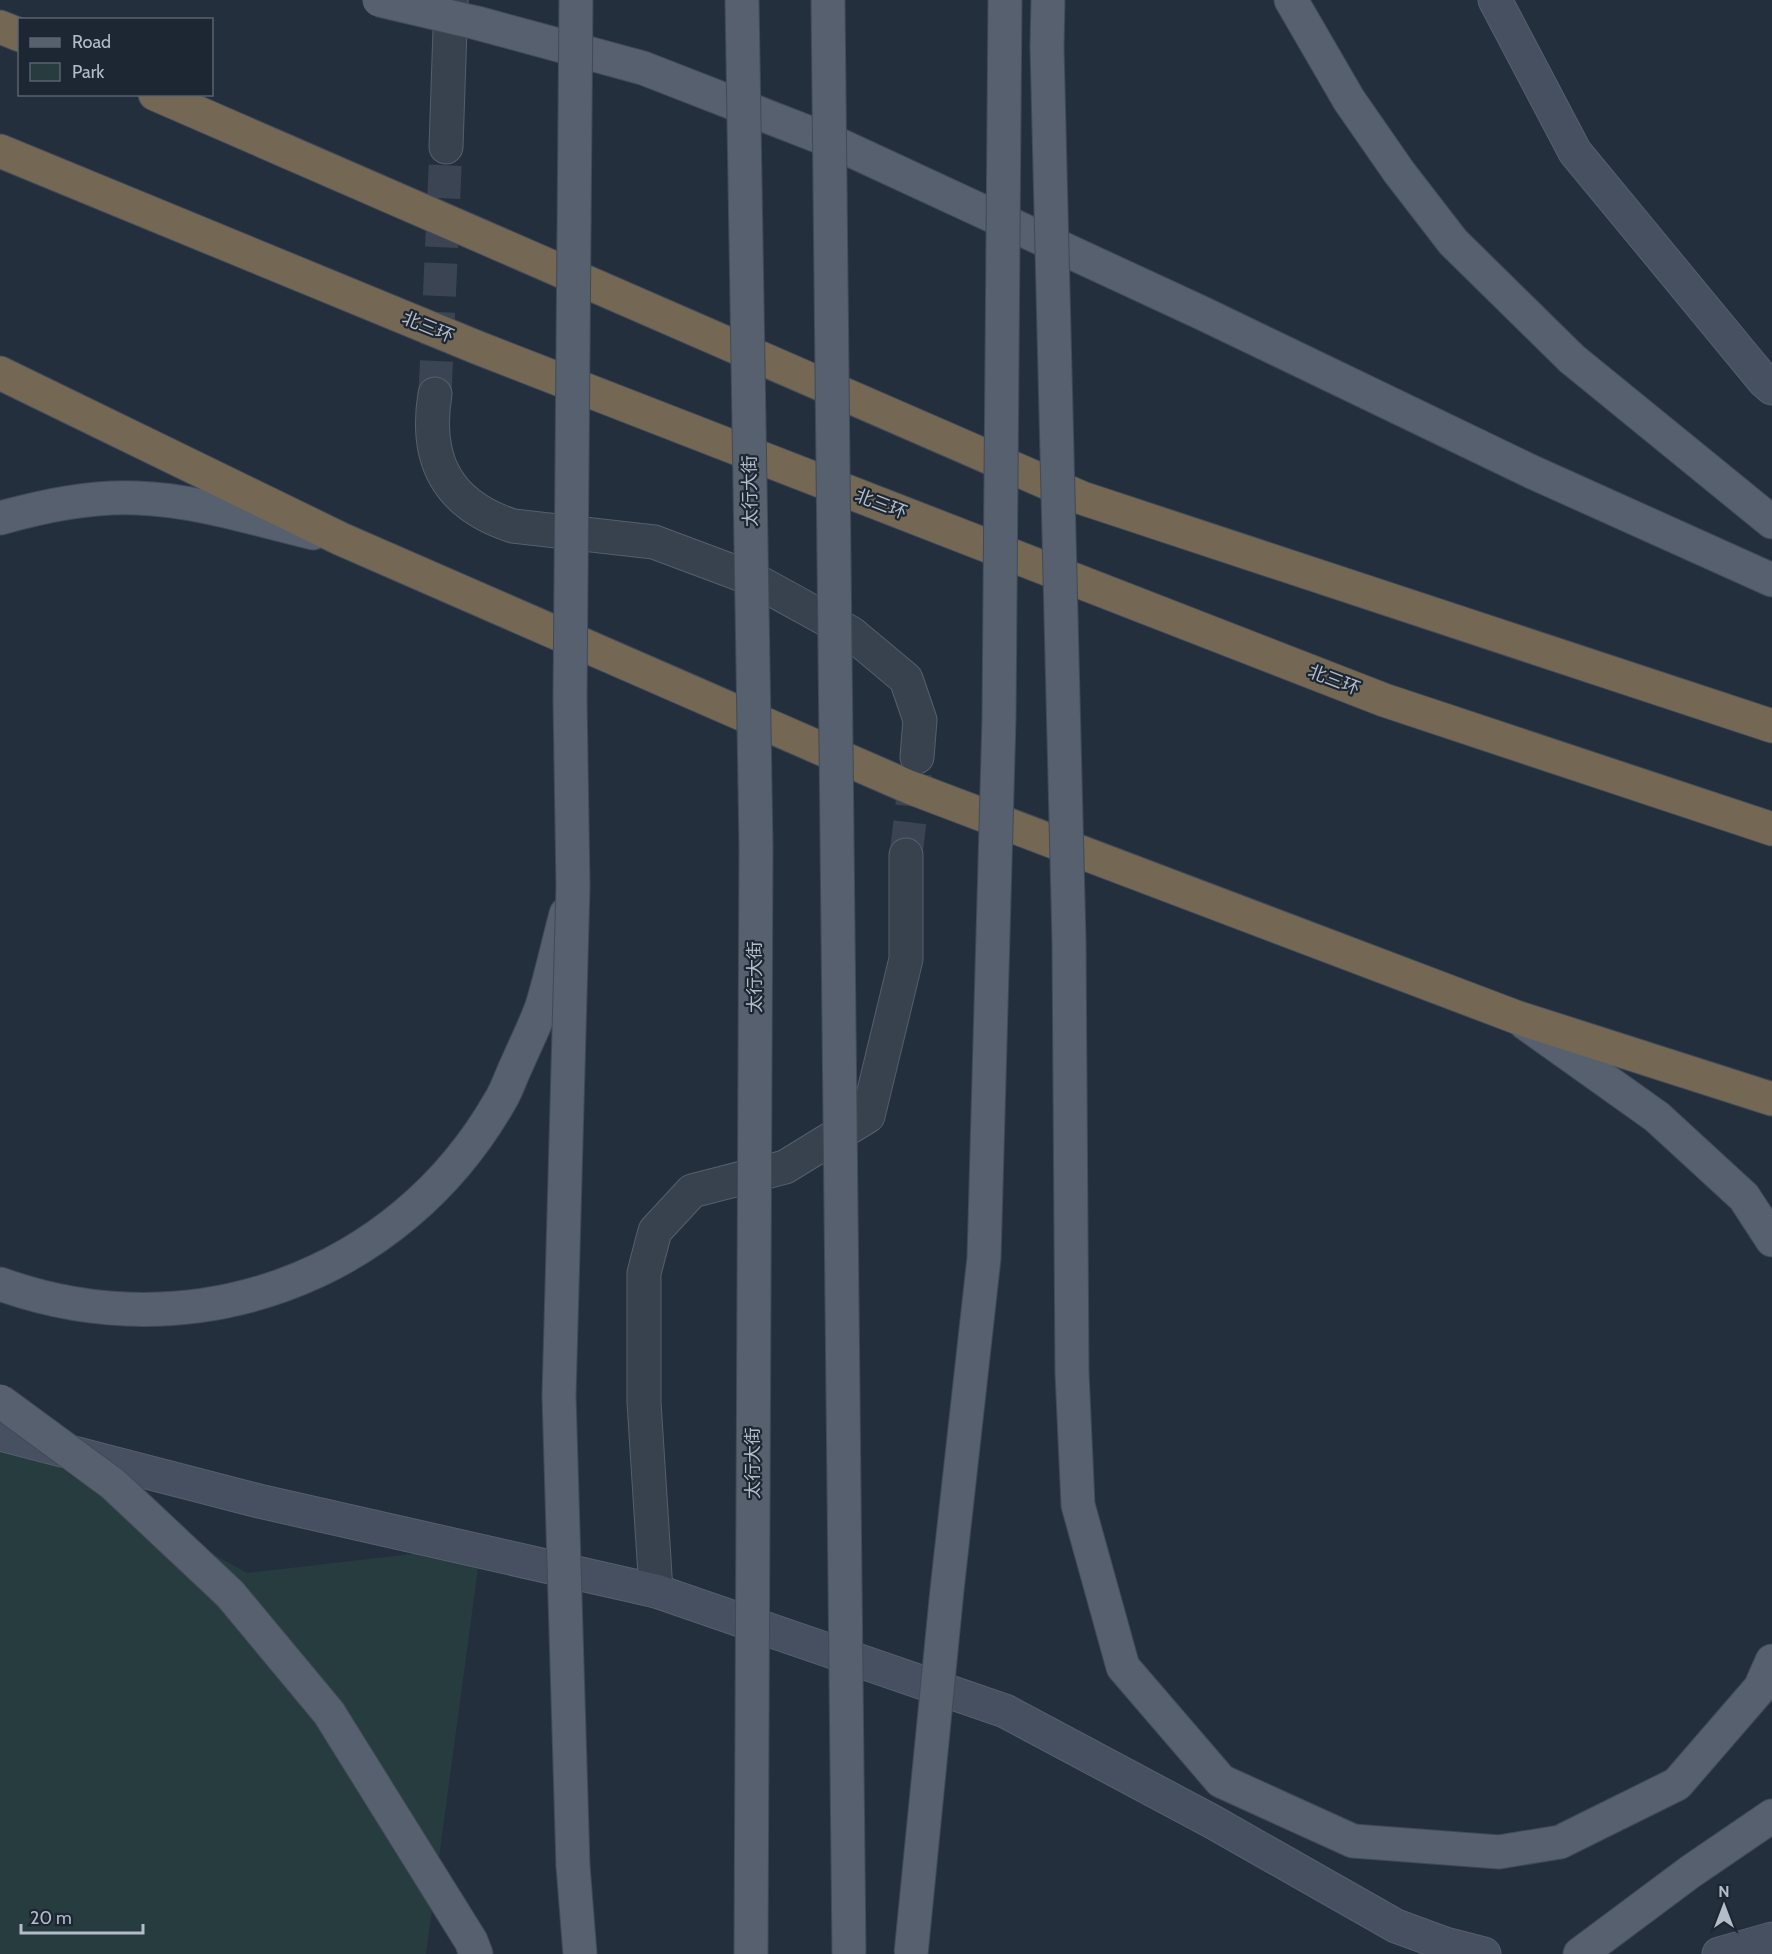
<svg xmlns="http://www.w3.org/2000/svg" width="1772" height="1954" viewBox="0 0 1772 1954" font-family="Cabin,'Noto Sans SC',sans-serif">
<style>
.green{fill:#263c3f}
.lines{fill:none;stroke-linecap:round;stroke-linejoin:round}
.street-tunnel{stroke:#3a4453;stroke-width:33;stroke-dasharray:33 16;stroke-linecap:butt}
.street-casing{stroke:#565f6c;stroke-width:35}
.secondary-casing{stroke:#565f6c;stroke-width:35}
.primary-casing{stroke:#414a57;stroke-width:35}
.highway-casing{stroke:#434c59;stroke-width:35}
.street{stroke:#38414e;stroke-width:33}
.secondary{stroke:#465061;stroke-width:33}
.primary{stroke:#56606e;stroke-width:33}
.highway{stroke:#746855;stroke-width:33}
.primary-bridge-casing{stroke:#414a57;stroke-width:35;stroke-linecap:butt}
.primary-bridge{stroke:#56606e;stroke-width:33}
.labels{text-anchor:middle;stroke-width:4.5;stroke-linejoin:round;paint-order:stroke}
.street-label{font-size:18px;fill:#b4bcc9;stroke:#1d2633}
</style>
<rect width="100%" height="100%" fill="#242f3e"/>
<path class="green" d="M0 1422 73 1477 247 1573 481 1546 426 1954H0Z"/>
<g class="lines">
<g class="street-tunnel">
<path d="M435 394 446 147"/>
<path d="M906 855 917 762"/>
</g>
<defs>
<g id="street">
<path d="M446 147 451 0"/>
<path d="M435 394C424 461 448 505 513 526L654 542 753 579 851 633 906 679 920 720 917 757"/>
<path d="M656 1591 644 1402V1273L655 1231 692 1191 785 1167 868 1116 906 959V855"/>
</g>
<g id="secondary">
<path d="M1495 0 1575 152 1764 381 1772 388"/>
<path d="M0 1434 259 1501 656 1591 1005 1711 1213 1822 1396 1926 1445 1944 1484 1954"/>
<path d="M1719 1954 1772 1939"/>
</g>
<g id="primary">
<path d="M1291 0 1349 100 1399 172 1453 242 1572 359 1772 522"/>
<path d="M477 23 643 68 833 142 1204 314 1530 471 1772 580"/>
<path d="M0 518C44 506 90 496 137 498 196 500 255 519 313 533"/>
<path d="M1525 1023 1657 1117 1744 1197 1772 1240"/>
<path d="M0 1284C191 1353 399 1278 500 1101 507 1090 511 1076 517 1064 525 1045 535 1026 542 1006 551 976 558 944 566 914"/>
<path d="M230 1594 329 1713 471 1941 476 1954"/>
<path d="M1560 1842 1677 1784 1760 1688 1772 1661"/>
<path d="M573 1866 580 1954"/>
<path d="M1580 1954 1690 1872 1772 1816"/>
</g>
<g id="highway">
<path d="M0 27 20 35"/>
<path d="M155 94 1082 498 1772 726"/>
<path d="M0 151 476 347 1384 700 1772 829"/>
<path d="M0 373 341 539 909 787 1516 1017 1772 1099"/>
</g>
</defs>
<use href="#street" class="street-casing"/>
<use href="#secondary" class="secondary-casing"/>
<use href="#primary" class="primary-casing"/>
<use href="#highway" class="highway-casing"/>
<use href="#street" class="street"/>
<use href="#secondary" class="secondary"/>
<use href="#primary" class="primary"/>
<use href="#highway" class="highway"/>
<defs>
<g id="primary-bridge">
<path d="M379 0 477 23"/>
<path d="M742 0 756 847 751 1954"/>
<path d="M828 0 849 1954"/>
<path d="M1048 0 1047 47 1069 941 1072 1373 1078 1505 1123 1667 1221 1781 1353 1841 1499 1852 1560 1842"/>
<path d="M0 1401 113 1484 230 1594"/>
<path d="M573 1866 559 1396 573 886 570 700 576 0"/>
<path d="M911 1954 947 1590 984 1258 999 719 1005 0"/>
</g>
</defs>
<use href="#primary-bridge" class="primary-bridge-casing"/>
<use href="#primary-bridge" class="primary-bridge"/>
</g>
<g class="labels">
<g class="street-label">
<text transform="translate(428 327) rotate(22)" y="6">北三环</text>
<text transform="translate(750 491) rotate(-91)" y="6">太行大街</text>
<text transform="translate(881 504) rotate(21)" y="6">北三环</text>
<text transform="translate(1334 680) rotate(21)" y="6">北三环</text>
<text transform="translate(755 977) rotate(-90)" y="6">太行大街</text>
<text transform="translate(753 1463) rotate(-90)" y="6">太行大街</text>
</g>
</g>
<rect x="18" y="18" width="195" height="78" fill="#1d2633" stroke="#59626f" stroke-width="1.5"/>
<rect x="30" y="38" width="30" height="9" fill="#56606e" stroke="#59626f" stroke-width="1.5"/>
<text x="72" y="48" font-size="18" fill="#b4bcc9">Road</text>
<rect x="30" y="63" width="30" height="18" fill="#263c3f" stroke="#59626f" stroke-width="1.5"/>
<text x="72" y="78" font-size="18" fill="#b4bcc9">Park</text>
<g transform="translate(1724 1906)" stroke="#1d2633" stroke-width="4.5" paint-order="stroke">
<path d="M0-4.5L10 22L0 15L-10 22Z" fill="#b4bcc9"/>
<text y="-9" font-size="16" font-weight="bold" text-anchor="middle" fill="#b4bcc9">N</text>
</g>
<path d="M21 1924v9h122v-9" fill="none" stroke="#b4bcc9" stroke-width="3"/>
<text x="30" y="1924" font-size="18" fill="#b4bcc9" stroke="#1d2633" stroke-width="4.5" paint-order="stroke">20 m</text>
</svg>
